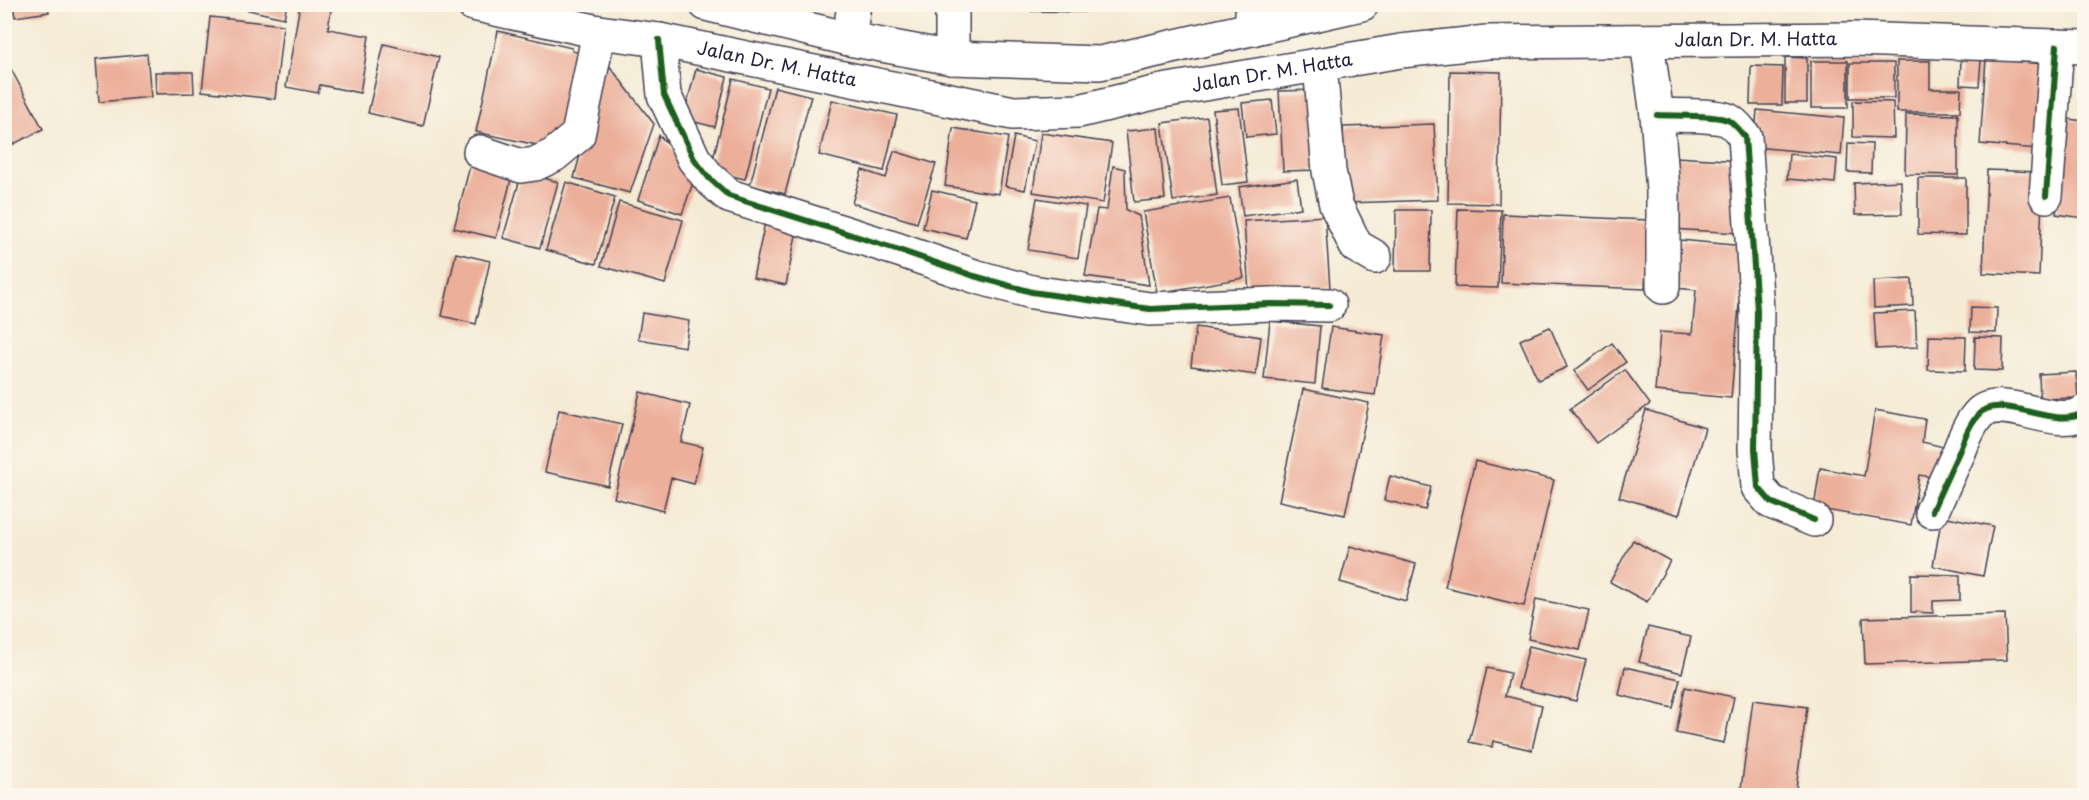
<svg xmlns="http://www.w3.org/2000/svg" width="2089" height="800" viewBox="0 0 2089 800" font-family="'Playpen Sans',sans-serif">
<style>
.building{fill:#ecaf9a}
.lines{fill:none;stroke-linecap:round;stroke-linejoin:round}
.minor-casing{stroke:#424052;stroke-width:36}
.major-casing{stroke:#424052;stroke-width:36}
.minor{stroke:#fff;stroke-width:33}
.major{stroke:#fff;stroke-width:33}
.cycleway-casing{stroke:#fbf7ec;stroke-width:10}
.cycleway{stroke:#1b5e20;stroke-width:6}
.labels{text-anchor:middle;stroke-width:6;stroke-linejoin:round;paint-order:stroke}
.street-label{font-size:18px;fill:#22223b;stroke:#fbf7ec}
</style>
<rect width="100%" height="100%" fill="#fbf7ec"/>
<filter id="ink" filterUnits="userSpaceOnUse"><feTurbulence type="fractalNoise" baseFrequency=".0167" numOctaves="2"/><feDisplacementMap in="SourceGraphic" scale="12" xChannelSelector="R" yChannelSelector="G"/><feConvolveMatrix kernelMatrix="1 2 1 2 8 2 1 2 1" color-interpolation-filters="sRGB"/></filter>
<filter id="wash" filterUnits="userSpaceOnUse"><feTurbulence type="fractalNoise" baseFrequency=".008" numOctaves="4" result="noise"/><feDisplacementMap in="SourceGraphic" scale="24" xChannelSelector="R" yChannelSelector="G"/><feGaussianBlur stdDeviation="1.35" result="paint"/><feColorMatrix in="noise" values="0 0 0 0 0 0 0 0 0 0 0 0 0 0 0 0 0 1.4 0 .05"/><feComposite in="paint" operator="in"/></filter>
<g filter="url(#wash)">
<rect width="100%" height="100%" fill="#f5ebd5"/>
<g id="blocks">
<g class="building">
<path d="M4 4H7L11 26 4 27Z"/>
<path d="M13 4H48L49 12 15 17Z"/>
<path d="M235 4H287L284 18 235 7Z"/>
<path d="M300 4H332L328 29 369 36 360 93 320 85 318 93 286 87Z"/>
<path d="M1032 4H1086L1085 12 1031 11Z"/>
<rect x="1099" y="4" width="55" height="3"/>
<path d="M210 17 283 25 275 99 202 91Z"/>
<path d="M498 31 572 48V51L590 55 573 135 555 131 551 148 476 132Z"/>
<path d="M384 44 439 57 423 126 368 113Z"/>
<path d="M147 54 151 97 99 102 96 59Z"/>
<path d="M4 56 43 129 4 149Z"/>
<path d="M1785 57 1807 58V103H1785Z"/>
<path d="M1961 58 1981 60 1979 86 1960 85Z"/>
<path d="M1986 59 2044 64 2038 149 1980 144Z"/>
<path d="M605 60 654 124 630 193 574 178Z"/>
<rect x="1811" y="61" width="37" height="47"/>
<path d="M1897 61H1930V89H1961L1960 112H1897Z"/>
<rect x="1850" y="63" width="44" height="35"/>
<path d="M1751 66 1783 67 1782 105H1750Z"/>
<path d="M696 69 727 77 715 127 683 119Z"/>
<path d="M1450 71 1501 72 1499 204 1448 203Z"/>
<path d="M155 72H193L194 93 156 94Z"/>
<path d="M733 79 768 88 745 179 710 171Z"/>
<path d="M775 87 811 96 785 194 750 185Z"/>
<path d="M1317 90 1321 170 1283 171 1279 91Z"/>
<path d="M832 100 897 115 884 171 819 155Z"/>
<path d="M1272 100 1276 134 1246 137 1242 103Z"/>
<path d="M1853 101 1893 102 1894 138 1853 137Z"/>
<path d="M1239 108 1248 182 1222 185 1213 110Z"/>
<path d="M1757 110 1844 118 1841 155 1754 147Z"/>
<path d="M1906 114 1958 115V175L1905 174Z"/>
<path d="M1207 117 1217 195 1173 201 1162 123Z"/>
<path d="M2068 119 2084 121V218L2056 214Z"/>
<path d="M1434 124 1438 200 1346 203 1343 127Z"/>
<path d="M953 128 1008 137 999 194 945 186Z"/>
<path d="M1158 128 1165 199 1134 202 1126 131Z"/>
<path d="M1041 133 1112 143 1103 203 1033 192Z"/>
<path d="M659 135 696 174 682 214 638 200Z"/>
<path d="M1014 136 1035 141 1025 190 1005 186Z"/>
<path d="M1848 143 1872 144 1871 173 1847 172Z"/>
<path d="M894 151 936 164 917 223 852 203 862 170 886 178Z"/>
<path d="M1789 154 1837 159 1835 183 1787 179Z"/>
<path d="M1675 157 1743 161 1739 233 1671 229Z"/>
<path d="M472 158 514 168 496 238 454 228Z"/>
<path d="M1113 166 1125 169 1126 210 1139 216 1149 285 1085 276 1097 209 1107 210Z"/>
<path d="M1987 170 2043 172 2039 276 1983 273Z"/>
<path d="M522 172 558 182 540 248 503 238Z"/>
<path d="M1918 178H1966V235L1918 234Z"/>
<path d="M1297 179 1301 208 1243 216 1239 187Z"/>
<path d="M1901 181 1902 214 1855 215 1854 183Z"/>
<path d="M566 182 615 197 596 264 546 250Z"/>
<path d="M932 190 975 200 966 238 923 228Z"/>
<path d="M1037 198 1086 206 1078 258 1028 250Z"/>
<path d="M1230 198 1244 278 1157 293 1143 212Z"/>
<path d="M619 202 683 220 665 284 601 266Z"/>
<path d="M1458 209 1501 210 1498 288 1455 287Z"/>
<path d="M1396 210H1431L1430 271H1395Z"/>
<path d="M1503 214 1648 220 1645 289 1501 283Z"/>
<path d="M1325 216 1330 288 1249 293 1244 221Z"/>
<path d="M766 218 798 225 786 285 753 278Z"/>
<path d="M1680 240 1744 246 1731 398 1655 391 1660 332 1692 334 1696 290 1676 288Z"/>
<path d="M456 253 490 261 476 324 442 316Z"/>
<path d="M1912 279 1913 306 1874 308 1873 281Z"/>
<path d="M1971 307 1997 308 1996 333 1970 332Z"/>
<path d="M1915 311 1917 347 1876 349 1874 313Z"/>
<path d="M642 313 689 321 685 347 638 339Z"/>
<path d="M1270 321 1320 326 1315 384 1264 379Z"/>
<path d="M1196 327 1261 337 1256 375 1191 366Z"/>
<path d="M1331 327 1384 335 1375 395 1322 388Z"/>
<path d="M1550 327 1567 367 1538 380 1520 340Z"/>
<path d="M1929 336 1966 337 1965 371 1928 370Z"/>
<path d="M1975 337 2003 338 2002 371 1974 370Z"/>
<path d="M1612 343 1626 362 1588 390 1574 371Z"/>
<path d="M1625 370 1650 404 1596 443 1570 409Z"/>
<path d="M2076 372 2078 398 2040 399 2039 374Z"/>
<path d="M1303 389 1369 403 1345 515 1279 501Z"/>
<path d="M640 392 690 405 681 442 703 447 694 484 671 478 663 511 614 498Z"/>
<path d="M559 410 622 424 608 486 545 472Z"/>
<path d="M1646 410 1705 428 1679 515 1619 497Z"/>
<path d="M1875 410 1925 419 1922 442 1944 447 1939 478 1919 475 1911 525 1814 508 1820 468 1864 476Z"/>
<path d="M1475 461 1554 480 1524 606 1445 587Z"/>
<path d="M1390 476 1431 487 1425 510 1384 500Z"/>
<path d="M1942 516 1993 526 1983 576 1933 566Z"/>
<path d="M1633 540 1670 561 1647 602 1610 582Z"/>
<path d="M1350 546 1416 564 1406 601 1340 582Z"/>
<path d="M1911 574 1960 575V600L1933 601V613L1911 612Z"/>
<path d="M1536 599 1589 610 1580 650 1528 639Z"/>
<path d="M2005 614 2007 660 1865 664 1863 618Z"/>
<path d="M1648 627 1691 637 1682 673 1639 662Z"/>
<path d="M1529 646 1586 660 1576 701 1518 688Z"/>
<path d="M1625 667 1680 679 1673 708 1619 695Z"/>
<path d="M1487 668 1510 673 1505 696 1542 705 1532 750 1493 741 1492 747 1469 742Z"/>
<path d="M1685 687 1734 697 1724 743 1676 733Z"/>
<path d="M1753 700 1807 707 1795 796H1740Z"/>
</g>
</g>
</g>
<g filter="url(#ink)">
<use href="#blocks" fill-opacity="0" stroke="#424052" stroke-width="1.5"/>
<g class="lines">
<defs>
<g id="minor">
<path d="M1252 4V29"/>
<path d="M849 39 854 4"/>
<path d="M659 40 664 95 694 159 709 178 729 196 899 250 974 276 1032 292 1150 309 1271 304 1329 305"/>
<path d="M1647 42 1657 115 1663 191V287"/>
<path d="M952 58V4"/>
<path d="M1320 65 1329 171 1336 205 1356 246 1375 257"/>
<path d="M1657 115C1674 116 1713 114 1728 120 1736 124 1740 131 1745 137L1757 310 1755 449 1758 487 1771 502 1814 520"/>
<path d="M480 152 521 166 535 164 554 155 578 135 599 32"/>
<path d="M2046 196 2057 46"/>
<path d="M1932 511C1941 491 1950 471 1959 452 1964 439 1969 425 1978 415 1999 390 2057 432 2084 412"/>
</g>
<g id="major">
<path id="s1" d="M473 4 599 32 659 40 1013 113 1079 111 1162 91 1401 51 1487 42 1855 39 2084 47"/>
<path d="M706 4 849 39 952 58 1100 63 1362 4"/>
</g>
</defs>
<use href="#minor" class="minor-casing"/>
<use href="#major" class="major-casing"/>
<use href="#minor" class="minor"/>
<use href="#major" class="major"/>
<defs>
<g id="cycleway">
<path d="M659 40 664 95 694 159 709 178 729 196 899 250 974 276 1032 292 1150 309 1271 304 1329 305"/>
<path d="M1657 115C1674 116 1713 114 1728 120 1736 124 1740 131 1745 137L1757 310 1755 449 1758 487 1771 502 1814 520"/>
<path d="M2046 196 2057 46"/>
<path d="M1932 511C1941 491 1950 471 1959 452 1964 439 1969 425 1978 415 1999 390 2057 432 2084 412"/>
</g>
</defs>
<use href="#cycleway" class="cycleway-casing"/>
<use href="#cycleway" class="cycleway"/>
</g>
</g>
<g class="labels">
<g class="street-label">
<text dy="6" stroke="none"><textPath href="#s1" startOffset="1300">Jalan Dr. M. Hatta</textPath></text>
<text dy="6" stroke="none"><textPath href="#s1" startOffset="310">Jalan Dr. M. Hatta</textPath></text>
<text dy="6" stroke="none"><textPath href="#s1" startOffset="814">Jalan Dr. M. Hatta</textPath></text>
</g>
</g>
<rect width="2089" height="800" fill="none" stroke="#fbf7ec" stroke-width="24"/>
</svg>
